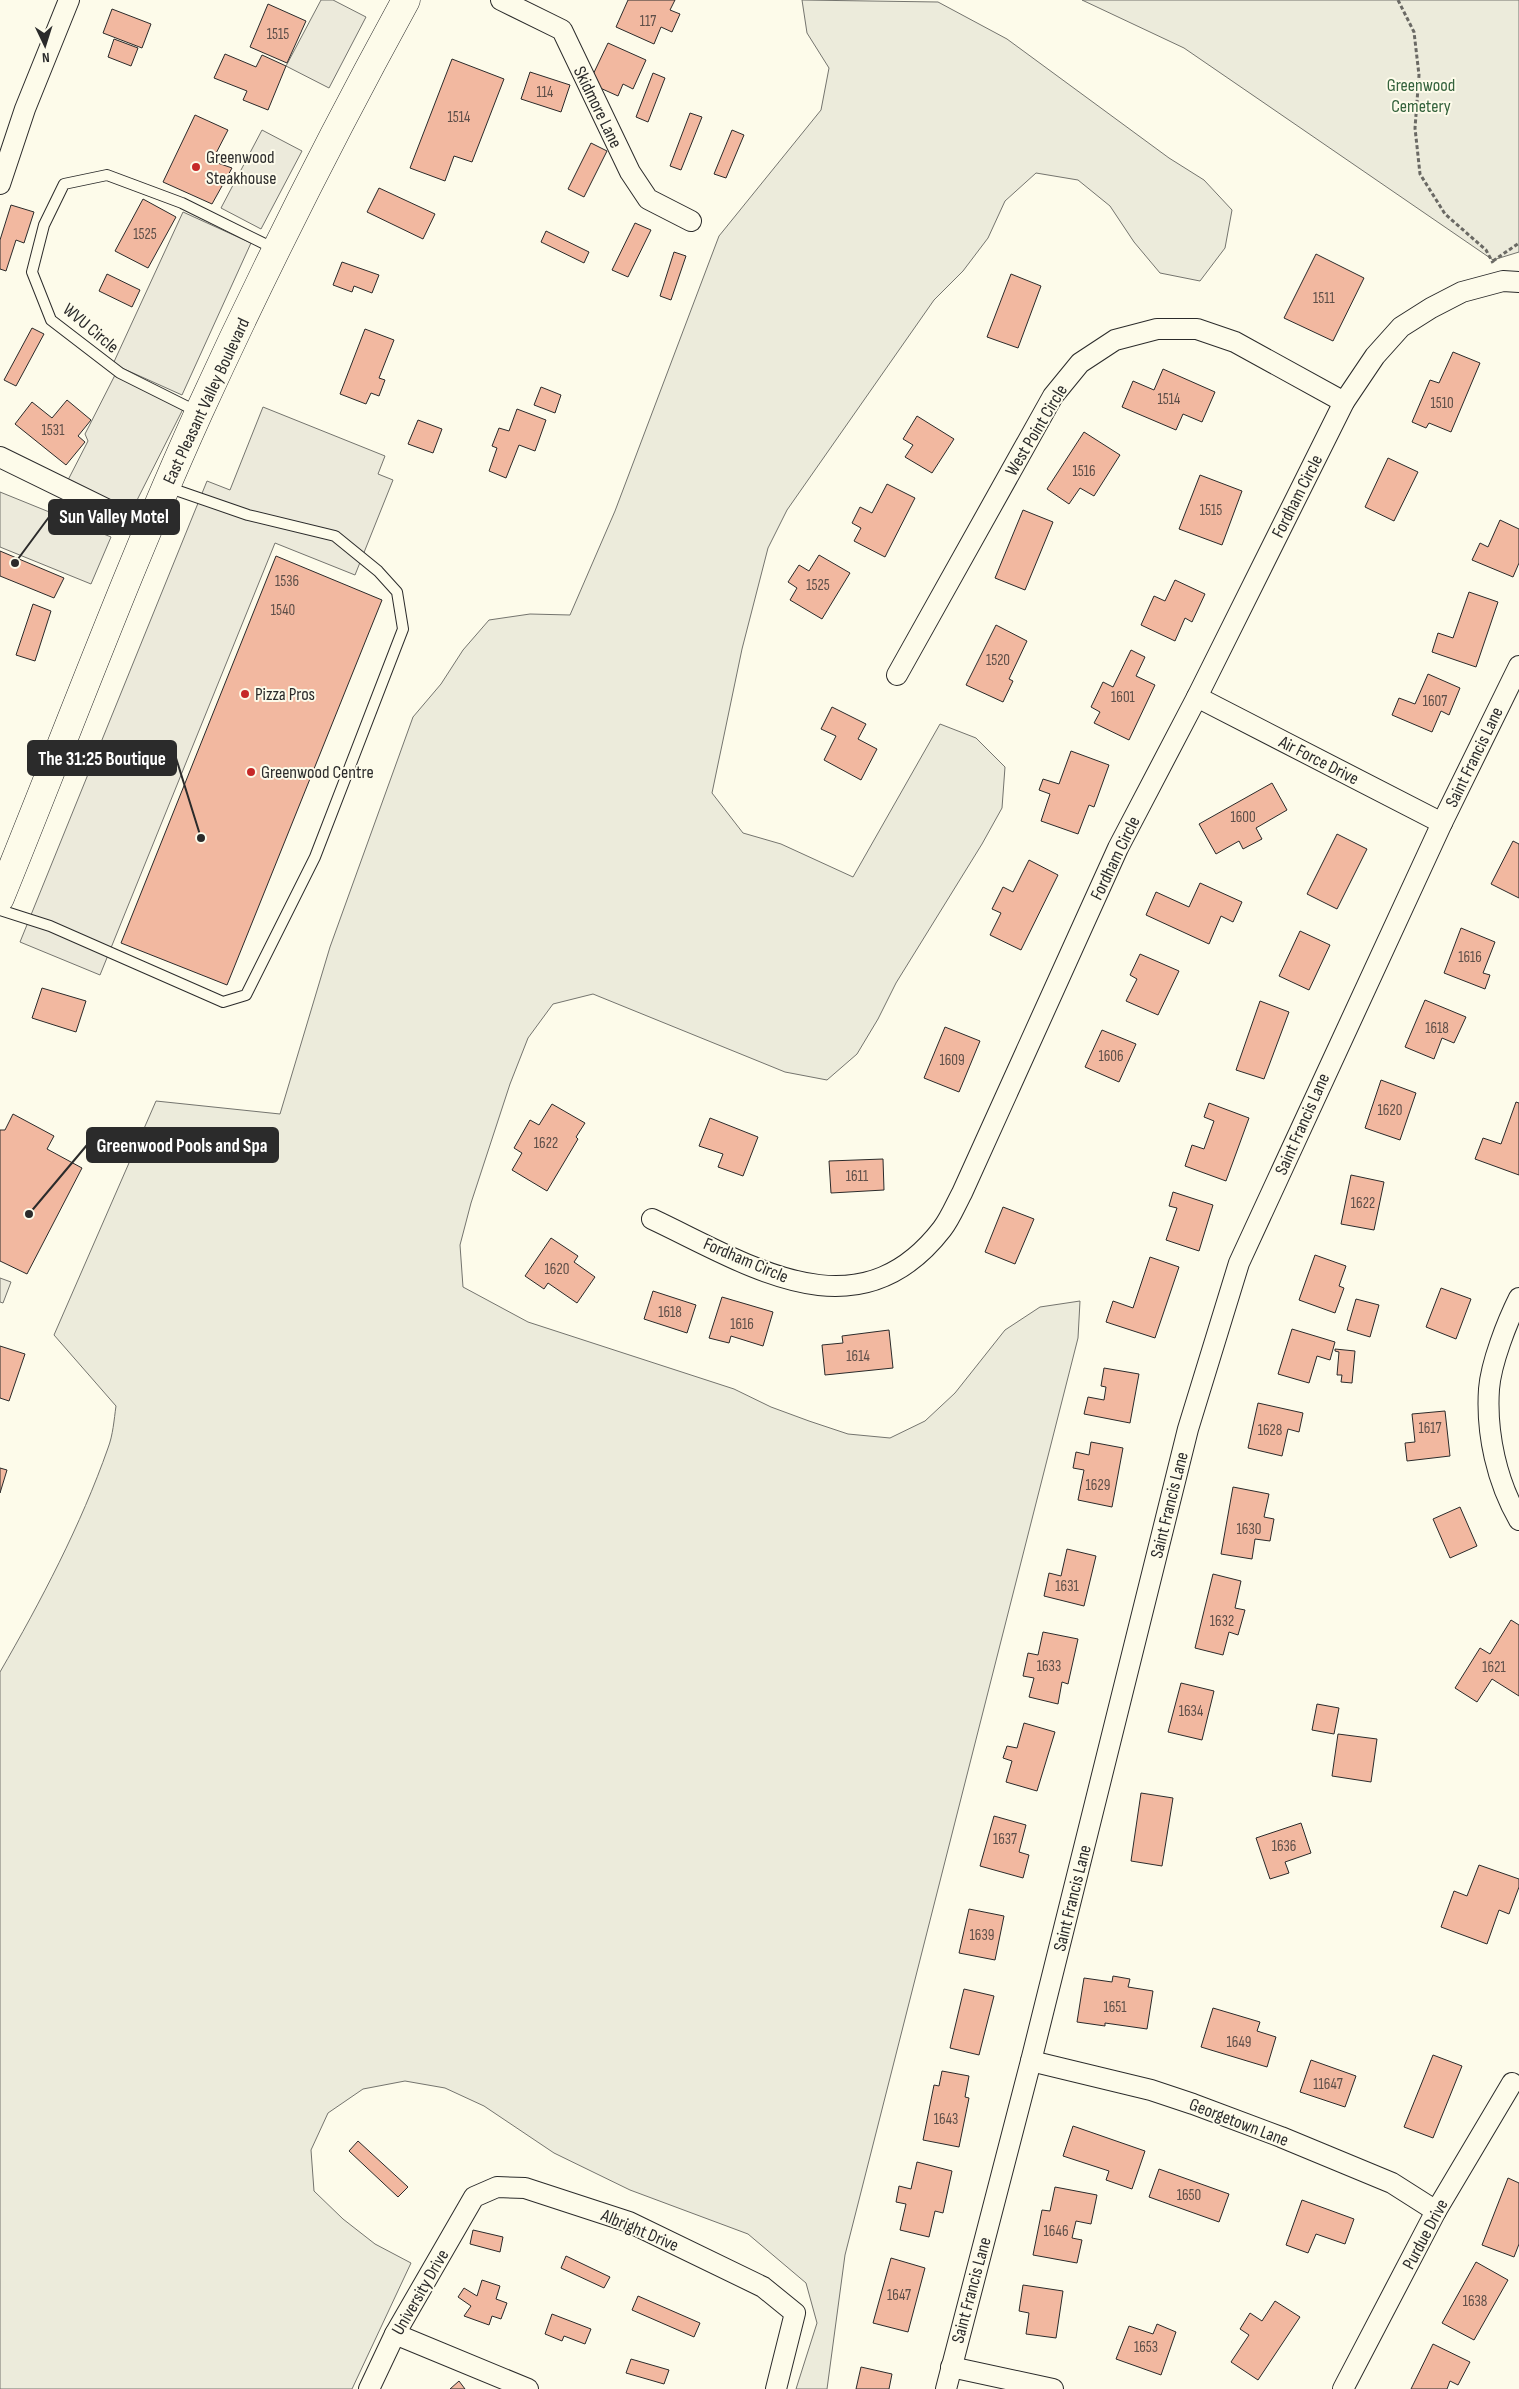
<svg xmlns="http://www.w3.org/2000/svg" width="1519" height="2389" viewBox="0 0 1519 2389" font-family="'Sofia Sans Condensed',sans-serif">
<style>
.green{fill:#ecebdb;stroke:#74746e}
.parking{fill:#eceadb;stroke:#74746e}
.building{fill:#f2b8a0;stroke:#2b2b2b}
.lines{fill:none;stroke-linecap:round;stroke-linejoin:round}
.service-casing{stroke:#2b2b2b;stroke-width:12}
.minor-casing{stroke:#2b2b2b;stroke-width:22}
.primary-casing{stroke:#2b2b2b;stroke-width:29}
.path{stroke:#6a6964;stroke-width:3;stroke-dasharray:4 2.5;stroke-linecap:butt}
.service{stroke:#fdfbea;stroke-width:10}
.minor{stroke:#fdfbea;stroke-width:20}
.primary{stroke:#fdfbea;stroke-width:28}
.poi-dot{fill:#c62828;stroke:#fdfbea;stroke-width:2}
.labels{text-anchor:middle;stroke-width:4;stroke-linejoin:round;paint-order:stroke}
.number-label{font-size:15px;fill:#5d4e48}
.park-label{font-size:18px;fill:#34623c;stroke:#fdfbea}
.street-label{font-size:18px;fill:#2b2b2b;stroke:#fdfbea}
.poi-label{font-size:18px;fill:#2b2b2b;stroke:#fdfbea;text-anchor:start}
.leader{fill:none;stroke:#2b2b2b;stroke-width:2}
.callout-dot{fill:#2b2b2b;stroke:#fdfbea;stroke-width:2}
.callout{fill:#2b2b2b;stroke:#2b2b2b;stroke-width:2}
.callout-label{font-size:19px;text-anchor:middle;font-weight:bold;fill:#fff}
</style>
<rect width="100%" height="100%" fill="#fdfbea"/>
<g class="green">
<path d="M802 0 938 2 1007 39 1169 158 1204 180 1232 210 1225 248 1200 281 1160 273 1134 242 1110 206 1078 180 1036 173 1005 201 988 238 963 271 934 300 787 510 768 548 742 649 712 793 743 833 781 844 853 877 940 724 976 738 1005 767 1002 808 982 844 896 983 878 1019 857 1054 827 1080 785 1072 593 994 553 1004 528 1038 510 1084 471 1203 460 1245 463 1287 528 1322 734 1389 771 1407 809 1421 848 1434 890 1438 925 1421 955 1393 1005 1330 1040 1307 1080 1301 1078 1338 845 2255 827 2389H796L817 2323 806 2283 748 2234 630 2190 554 2153 484 2106 445 2088 405 2081 363 2089 328 2113 311 2150 314 2191 343 2219 375 2244 411 2263 352 2389H0V1672C41 1601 81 1525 108 1448 113 1435 114 1420 116 1406L54 1335 156 1101 280 1114 330 947 413 717 441 684 463 650 489 620 530 614 570 615 615 511 719 236 821 110 829 68 807 33Z"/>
<path d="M1082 0H1519V252L1493 260 1184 48Z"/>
</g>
<g class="parking">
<path d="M321 0H333L366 17 329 88 286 66Z"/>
<path d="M262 130 302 151 261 229 221 208Z"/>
<path d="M183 212 251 243 182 395 113 364Z"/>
<path d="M115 375 183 409 131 512 68 480 88 441 85 434Z"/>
<path d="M263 407 385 456 378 474 393 480 355 575 275 543 100 975 20 942 207 481 230 490Z"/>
<path d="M0 492 111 537 91 584 0 547Z"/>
<path d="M0 1278 11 1282 3 1303 0 1302Z"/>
</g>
<g class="building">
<path d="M628 0H675L670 10 680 14 672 32 661 27 654 44 616 27Z"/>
<path d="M268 4 306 21 287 63 250 47Z"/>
<path d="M112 9 151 24 142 48 103 33Z"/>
<path d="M114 39 138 48 131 66 108 57Z"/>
<path d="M608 43 646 60 633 89 623 84 618 96 589 83Z"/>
<path d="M225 54 256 67 262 55 286 66 268 110 243 100 247 91 214 78Z"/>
<path d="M452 59 504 79 472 162 454 156 445 181 410 168Z"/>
<path d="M530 72 570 85 561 112 521 99Z"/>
<path d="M653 73 665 78 648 122 636 117Z"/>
<path d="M690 113 702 117 681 170 670 166Z"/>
<path d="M195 115 228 130 212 161 232 168 212 204 163 182Z"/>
<path d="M732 130 744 135 726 178 714 174Z"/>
<path d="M591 143 607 151 584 197 568 189Z"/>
<path d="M379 188 435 214 423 239 367 212Z"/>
<path d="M143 199 176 217 148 268 115 251Z"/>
<path d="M11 205 34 212 24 243 16 240 6 271 0 269V240Z"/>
<path d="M635 223 651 230 628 277 612 270Z"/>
<path d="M546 231 589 252 584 263 541 242Z"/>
<path d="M674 252 686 256 671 300 660 296Z"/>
<path d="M1316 254 1364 278 1333 341 1284 318Z"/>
<path d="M342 262 379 275 372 293 354 286 352 292 333 285Z"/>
<path d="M107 274 140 290 132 307 99 291Z"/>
<path d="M1011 274 1041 286 1018 348 987 337Z"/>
<path d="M32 328 44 334 16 386 4 380Z"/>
<path d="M365 329 394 340 379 378 385 380 379 396 371 393 366 404 340 394Z"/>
<path d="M1453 352 1480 363 1451 432 1429 423 1426 428 1412 422 1430 380 1439 383Z"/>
<path d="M1163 369 1215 392 1202 422 1183 414 1176 430 1122 407 1133 381 1154 390Z"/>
<path d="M541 387 561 395 555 413 534 405Z"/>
<path d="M67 400 91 420 78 436 85 442 66 465 15 424 32 402 52 418Z"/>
<path d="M517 409 546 420 535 451 519 445 506 478 489 471 497 448 492 446 499 428 509 431Z"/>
<path d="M917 416 954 439 932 473 905 457 913 445 903 439Z"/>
<path d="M418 420 442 429 433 453 408 444Z"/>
<path d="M1084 432 1120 455 1094 496 1080 488 1069 504 1047 489Z"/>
<path d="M1388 458 1418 472 1394 521 1365 507Z"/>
<path d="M1200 475 1242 491 1222 545 1179 529Z"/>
<path d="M887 484 915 498 885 557 854 541 861 528 852 523 860 507 872 513Z"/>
<path d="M1023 510 1053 522 1025 590 995 578Z"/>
<path d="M1500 520 1519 529V563L1513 577 1472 560 1480 543 1488 547Z"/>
<path d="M0 551 64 578 54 598 0 576Z"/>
<path d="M819 555 850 573 822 619 790 600 797 588 788 582 799 565 809 571Z"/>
<path d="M276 556 382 600 227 985 121 943Z"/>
<path d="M1175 580 1205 594 1192 622 1185 618 1175 641 1141 625 1154 596 1165 601Z"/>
<path d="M1469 592 1498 602 1476 667 1432 652 1438 633 1453 638Z"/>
<path d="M33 604 51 611 35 661 16 655Z"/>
<path d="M996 625 1027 641 1009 679 1013 681 1003 702 966 685Z"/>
<path d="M1131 650 1145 657 1136 676 1155 685 1129 740 1094 723 1100 712 1091 707 1103 682 1113 687Z"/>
<path d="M1428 674 1460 688 1449 715 1441 711 1432 732 1392 715 1399 698 1415 704Z"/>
<path d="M832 707 866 724 858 739 877 749 861 780 824 760 836 736 821 729Z"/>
<path d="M1071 751 1109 765 1094 807 1089 805 1078 834 1041 821 1050 794 1039 790 1043 779 1059 784Z"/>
<path d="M1272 783 1287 810 1256 828 1262 839 1243 849 1239 841 1216 854 1199 824Z"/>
<path d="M1337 834 1367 849 1337 909 1307 894Z"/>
<path d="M1513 841 1519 844V898L1491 884Z"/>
<path d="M1029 860 1058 875 1021 950 990 935 1001 913 992 909 1003 887 1013 892Z"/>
<path d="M1200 883 1242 902 1233 922 1221 916 1209 944 1146 915 1156 892 1189 907Z"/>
<path d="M1461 928 1495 942 1483 973 1490 975 1485 989 1444 973Z"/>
<path d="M1300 931 1330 945 1309 990 1279 976Z"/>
<path d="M1140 954 1179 971 1158 1015 1126 1001 1137 979 1130 975Z"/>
<path d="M42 988 86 1001 76 1032 32 1018Z"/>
<path d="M1425 1000 1466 1017 1454 1043 1442 1038 1434 1059 1405 1047Z"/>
<path d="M1260 1001 1289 1012 1264 1079 1236 1070Z"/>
<path d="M945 1027 980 1041 959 1092 924 1078Z"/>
<path d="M1102 1030 1136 1044 1119 1082 1085 1067Z"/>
<path d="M1381 1080 1416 1093 1400 1140 1365 1128Z"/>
<path d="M1516 1102 1519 1103V1175L1475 1159 1483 1138 1501 1144Z"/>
<path d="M1209 1103 1249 1118 1226 1181 1185 1166 1192 1145 1204 1149 1214 1121 1204 1117Z"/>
<path d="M552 1104 585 1123 576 1137 578 1139 547 1191 512 1170 522 1153 514 1148 530 1120 539 1125Z"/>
<path d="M13 1114 54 1136 47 1149 82 1168 27 1274 0 1261V1130H5Z"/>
<path d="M710 1118 758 1137 743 1176 718 1167 723 1154 699 1146Z"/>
<path d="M883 1159 884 1190 831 1193 829 1161Z"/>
<path d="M1351 1175 1384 1182 1374 1230 1341 1224Z"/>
<path d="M1173 1192 1213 1205 1199 1251 1166 1240 1177 1208 1169 1206Z"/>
<path d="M1003 1207 1034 1219 1015 1264 985 1252Z"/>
<path d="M551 1238 578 1256 574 1262 595 1277 577 1303 548 1283 544 1289 525 1276Z"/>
<path d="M1315 1255 1346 1266 1339 1286 1344 1288 1335 1313 1299 1300Z"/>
<path d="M1150 1257 1179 1267 1155 1338 1106 1322 1113 1301 1133 1308Z"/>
<path d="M1441 1288 1471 1299 1456 1339 1426 1327Z"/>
<path d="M653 1291 696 1305 687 1333 644 1319Z"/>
<path d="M722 1297 773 1312 763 1346 731 1336 729 1343 709 1338Z"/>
<path d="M1356 1299 1379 1305 1370 1337 1347 1330Z"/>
<path d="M1292 1329 1335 1342 1330 1360 1317 1356 1309 1383 1278 1374Z"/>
<path d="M889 1330 893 1368 825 1375 822 1345 843 1343 842 1336Z"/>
<path d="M0 1346 25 1354 9 1401 0 1398Z"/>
<path d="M1335 1349 1355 1351 1352 1383 1341 1382 1342 1375H1337L1339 1352 1335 1351Z"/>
<path d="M1104 1368 1139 1374 1130 1423 1084 1414 1088 1397 1104 1400 1106 1387 1101 1386Z"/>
<path d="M1258 1403 1303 1413 1299 1432 1288 1429 1282 1456 1248 1448Z"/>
<path d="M1445 1411 1450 1456 1407 1461 1405 1443 1415 1442 1412 1414Z"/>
<path d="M1091 1442 1123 1448 1112 1507 1078 1500 1084 1470 1073 1468 1076 1452 1089 1455Z"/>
<path d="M0 1468 7 1470 0 1493Z"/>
<path d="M1233 1487 1269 1494 1264 1517 1274 1519 1270 1541 1255 1539 1252 1559 1221 1554Z"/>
<path d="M1460 1507 1477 1546 1450 1558 1433 1519Z"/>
<path d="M1067 1549 1096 1556 1084 1606 1044 1596 1049 1573 1061 1576Z"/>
<path d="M1213 1574 1241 1581 1235 1608 1245 1610 1238 1635 1229 1632 1223 1655 1195 1648Z"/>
<path d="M1511 1620 1519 1625V1696L1492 1679 1477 1702 1455 1688 1480 1648 1490 1654Z"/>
<path d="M1043 1632 1078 1639 1068 1684 1062 1682 1058 1704 1029 1697 1034 1678 1023 1676 1028 1653 1038 1655Z"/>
<path d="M1181 1683 1214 1691 1202 1740 1168 1732Z"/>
<path d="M1317 1704 1339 1708 1334 1734 1312 1730Z"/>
<path d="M1024 1723 1055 1732 1037 1791 1006 1782 1012 1761 1003 1758 1007 1746 1017 1748Z"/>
<path d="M1338 1734 1377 1739 1371 1782 1332 1776Z"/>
<path d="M1141 1793 1173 1798 1162 1866 1131 1861Z"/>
<path d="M994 1816 1026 1825 1019 1852 1029 1855 1023 1878 980 1866Z"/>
<path d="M1301 1823 1311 1853 1285 1862 1289 1873 1270 1879 1256 1838Z"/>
<path d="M1479 1865 1519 1879V1887L1509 1914 1499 1910 1487 1944 1441 1927 1454 1891 1467 1896Z"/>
<path d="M969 1909 1004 1916 995 1960 959 1953Z"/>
<path d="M1113 1976 1130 1979 1128 1987 1153 1991 1147 2029 1105 2023V2026L1077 2022 1084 1978 1112 1982Z"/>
<path d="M964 1989 994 1996 979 2055 950 2048Z"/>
<path d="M1213 2008 1260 2022 1257 2031 1276 2037 1267 2067 1201 2047Z"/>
<path d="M1433 2055 1462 2066 1433 2138 1404 2127Z"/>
<path d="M1311 2060 1356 2076 1345 2107 1300 2092Z"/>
<path d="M942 2071 969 2076 965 2097 969 2098 959 2147 923 2140 934 2085 939 2086Z"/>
<path d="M1073 2126 1145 2151 1132 2189 1106 2180 1109 2171 1063 2156Z"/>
<path d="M358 2141 408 2187 398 2197 349 2151Z"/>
<path d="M917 2162 952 2171 943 2213 935 2211 929 2237 900 2230 906 2204 896 2202 899 2186 911 2189Z"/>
<path d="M1159 2169 1229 2194 1219 2222 1149 2197Z"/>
<path d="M1508 2178 1519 2183V2244L1514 2257 1482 2245Z"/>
<path d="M1055 2187 1097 2195 1091 2224 1076 2221 1072 2238 1082 2240 1077 2263 1033 2255 1042 2210 1050 2211Z"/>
<path d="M1302 2200 1354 2219 1345 2244 1316 2234 1308 2253 1286 2245Z"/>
<path d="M473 2230 503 2237 500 2252 470 2244Z"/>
<path d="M566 2256 610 2277 604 2288 561 2268Z"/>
<path d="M891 2258 925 2268 908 2332 873 2323Z"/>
<path d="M1476 2262 1508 2280 1474 2340 1442 2323Z"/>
<path d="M482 2280 500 2286 496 2299 507 2303 501 2319 492 2316 489 2325 464 2316 471 2306 458 2297 464 2288 477 2296Z"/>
<path d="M1023 2285 1063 2291 1056 2338 1026 2334 1029 2313 1019 2311Z"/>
<path d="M638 2296 700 2323 694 2337 632 2310Z"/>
<path d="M1275 2301 1300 2317 1258 2380 1231 2362 1249 2335 1240 2329 1250 2313 1262 2321Z"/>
<path d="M552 2314 591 2329 585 2344 564 2336 562 2341 545 2334Z"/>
<path d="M1157 2324 1176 2332 1161 2375 1116 2359 1129 2326 1153 2334Z"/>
<path d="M1433 2344 1470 2362 1458 2385 1450 2381 1447 2389H1411Z"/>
<path d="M631 2359 669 2370 664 2384 626 2373Z"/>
<path d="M861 2367 892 2374 889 2389H856Z"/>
<path d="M459 2381 465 2389H450Z"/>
</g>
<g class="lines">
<defs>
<g id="service">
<path d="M198 412 120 373 51 320 32 272 44 225 64 184 107 175 182 203 275 249"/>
<path d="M0 910 50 926 223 1002 246 995 315 857 403 629 397 592 378 571 335 536 248 515 167 487"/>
</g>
<g id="minor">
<path d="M501 0 562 30 630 172 648 199 691 221"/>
<path d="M0 184 25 109 69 0"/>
<path d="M0 457 149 530"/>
<path d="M897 675 1053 396 1080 363 1115 340 1157 329H1197L1235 342 1344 402"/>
<path d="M1197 697 1442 823"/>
<path d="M652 1219C748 1264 857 1339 942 1229 950 1219 956 1204 962 1193L1118 848 1197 697 1344 402 1375 356 1401 327 1431 308 1462 292 1503 281 1519 282"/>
<path d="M1519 1298C1507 1322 1491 1363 1489 1389 1486 1434 1497 1482 1519 1520"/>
<path d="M1031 2061 1151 2090 1193 2104 1281 2137 1392 2183 1436 2211"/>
<path d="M395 2334 528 2389"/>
<path d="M951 2367 1053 2389"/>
<path d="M369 2389 395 2334 474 2197 497 2187 525 2188 629 2222 763 2287 795 2313 776 2389"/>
<path d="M946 2389 1031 2061 1188 1429 1239 1263 1442 823 1519 666"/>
<path d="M1343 2389 1436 2211 1512 2083"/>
</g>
<path id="primary" d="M0 898C66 736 127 571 199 412 263 272 332 135 406 0"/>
</defs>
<use href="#service" class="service-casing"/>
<use href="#minor" class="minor-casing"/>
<use href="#primary" class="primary-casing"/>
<g class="path">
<path d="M1398 0 1414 32 1419 75 1415 128 1420 174 1445 214 1486 250 1493 263"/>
<path d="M1493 261 1519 243"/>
</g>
<use href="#service" class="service"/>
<use href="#minor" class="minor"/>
<use href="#primary" class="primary"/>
</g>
<g class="poi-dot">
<circle cx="196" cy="167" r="5"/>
<circle cx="245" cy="694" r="5"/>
<circle cx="251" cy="772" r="5"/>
</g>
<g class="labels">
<g class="number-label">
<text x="648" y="26">117</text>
<text x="278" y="39">1515</text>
<text x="545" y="97">114</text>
<text x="459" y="122">1514</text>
<text x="145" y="239">1525</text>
<text x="1324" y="303">1511</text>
<text x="1169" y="404">1514</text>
<text x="1442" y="408">1510</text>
<text x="53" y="435">1531</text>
<text x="1084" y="476">1516</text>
<text x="1211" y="515">1515</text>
<text x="287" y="586">1536</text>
<text x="818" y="590">1525</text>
<text x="283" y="615">1540</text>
<text x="998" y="665">1520</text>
<text x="1123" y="702">1601</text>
<text x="1435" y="706">1607</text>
<text x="1243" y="822">1600</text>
<text x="1470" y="962">1616</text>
<text x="1437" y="1033">1618</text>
<text x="1111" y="1061">1606</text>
<text x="952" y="1065">1609</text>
<text x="1390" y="1115">1620</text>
<text x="546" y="1148">1622</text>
<text x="857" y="1181">1611</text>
<text x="1363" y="1208">1622</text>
<text x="557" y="1274">1620</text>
<text x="670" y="1317">1618</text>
<text x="742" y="1329">1616</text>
<text x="858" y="1361">1614</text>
<text x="1430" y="1433">1617</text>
<text x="1270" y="1435">1628</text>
<text x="1098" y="1490">1629</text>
<text x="1249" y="1534">1630</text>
<text x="1067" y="1591">1631</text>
<text x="1222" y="1626">1632</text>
<text x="1049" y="1671">1633</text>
<text x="1494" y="1672">1621</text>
<text x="1191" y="1716">1634</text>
<text x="1005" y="1844">1637</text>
<text x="1284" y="1851">1636</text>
<text x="982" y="1940">1639</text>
<text x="1115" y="2012">1651</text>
<text x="1239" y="2047">1649</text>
<text x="1328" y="2089">11647</text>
<text x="946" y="2124">1643</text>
<text x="1189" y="2200">1650</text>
<text x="1056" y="2236">1646</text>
<text x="899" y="2300">1647</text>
<text x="1475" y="2306">1638</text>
<text x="1146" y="2352">1653</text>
</g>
<g class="park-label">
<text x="1421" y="91">Greenwood<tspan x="1421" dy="21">Cemetery</tspan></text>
</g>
<g class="street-label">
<text transform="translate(598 107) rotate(64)" y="6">Skidmore Lane</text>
<text transform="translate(91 328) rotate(40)" y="6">WVU Circle</text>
<text transform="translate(206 401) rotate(-65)" y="6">East Pleasant Valley Boulevard</text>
<text transform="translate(1036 430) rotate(-59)" y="6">West Point Circle</text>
<text transform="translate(1297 496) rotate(-63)" y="6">Fordham Circle</text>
<text transform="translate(1474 757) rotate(-64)" y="6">Saint Francis Lane</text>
<text transform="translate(1319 760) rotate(27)" y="6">Air Force Drive</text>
<text transform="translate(1115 858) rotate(-64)" y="6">Fordham Circle</text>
<text transform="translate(1302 1124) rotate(-66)" y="6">Saint Francis Lane</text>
<text transform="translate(746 1260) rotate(23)" y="6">Fordham Circle</text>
<text transform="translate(1169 1505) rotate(-76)" y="6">Saint Francis Lane</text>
<text transform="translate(1072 1898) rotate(-76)" y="6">Saint Francis Lane</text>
<text transform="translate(1239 2122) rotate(21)" y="6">Georgetown Lane</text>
<text transform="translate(640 2230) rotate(23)" y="6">Albright Drive</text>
<text transform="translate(1425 2234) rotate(-62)" y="6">Purdue Drive</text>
<text transform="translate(971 2290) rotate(-75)" y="6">Saint Francis Lane</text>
<text transform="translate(420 2292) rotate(-60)" y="6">University Drive</text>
</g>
<g class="poi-label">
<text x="206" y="163">Greenwood<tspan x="206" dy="21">Steakhouse</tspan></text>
<text x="255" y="700">Pizza Pros</text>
<text x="261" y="778">Greenwood Centre</text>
</g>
</g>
<path class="leader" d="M15 563L49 517M201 838L176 758M29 1214L87 1145"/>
<g class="callout-dot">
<circle cx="15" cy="563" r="5"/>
<circle cx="201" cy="838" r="5"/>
<circle cx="29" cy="1214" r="5"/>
</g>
<g class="callout">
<rect x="49" y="500" width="130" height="34" rx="5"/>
<rect x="28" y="741" width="148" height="34" rx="5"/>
<rect x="87" y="1128" width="191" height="34" rx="5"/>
</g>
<g class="callout-label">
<text x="114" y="523">Sun Valley Motel</text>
<text x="102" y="765">The 31:25 Boutique</text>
<text x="182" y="1152">Greenwood Pools and Spa</text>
</g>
<g transform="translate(45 45) rotate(176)" stroke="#fdfbea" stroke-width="4" paint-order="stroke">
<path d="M0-4L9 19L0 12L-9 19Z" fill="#2b2b2b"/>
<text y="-8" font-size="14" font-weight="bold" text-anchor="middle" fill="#2b2b2b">N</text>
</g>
</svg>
